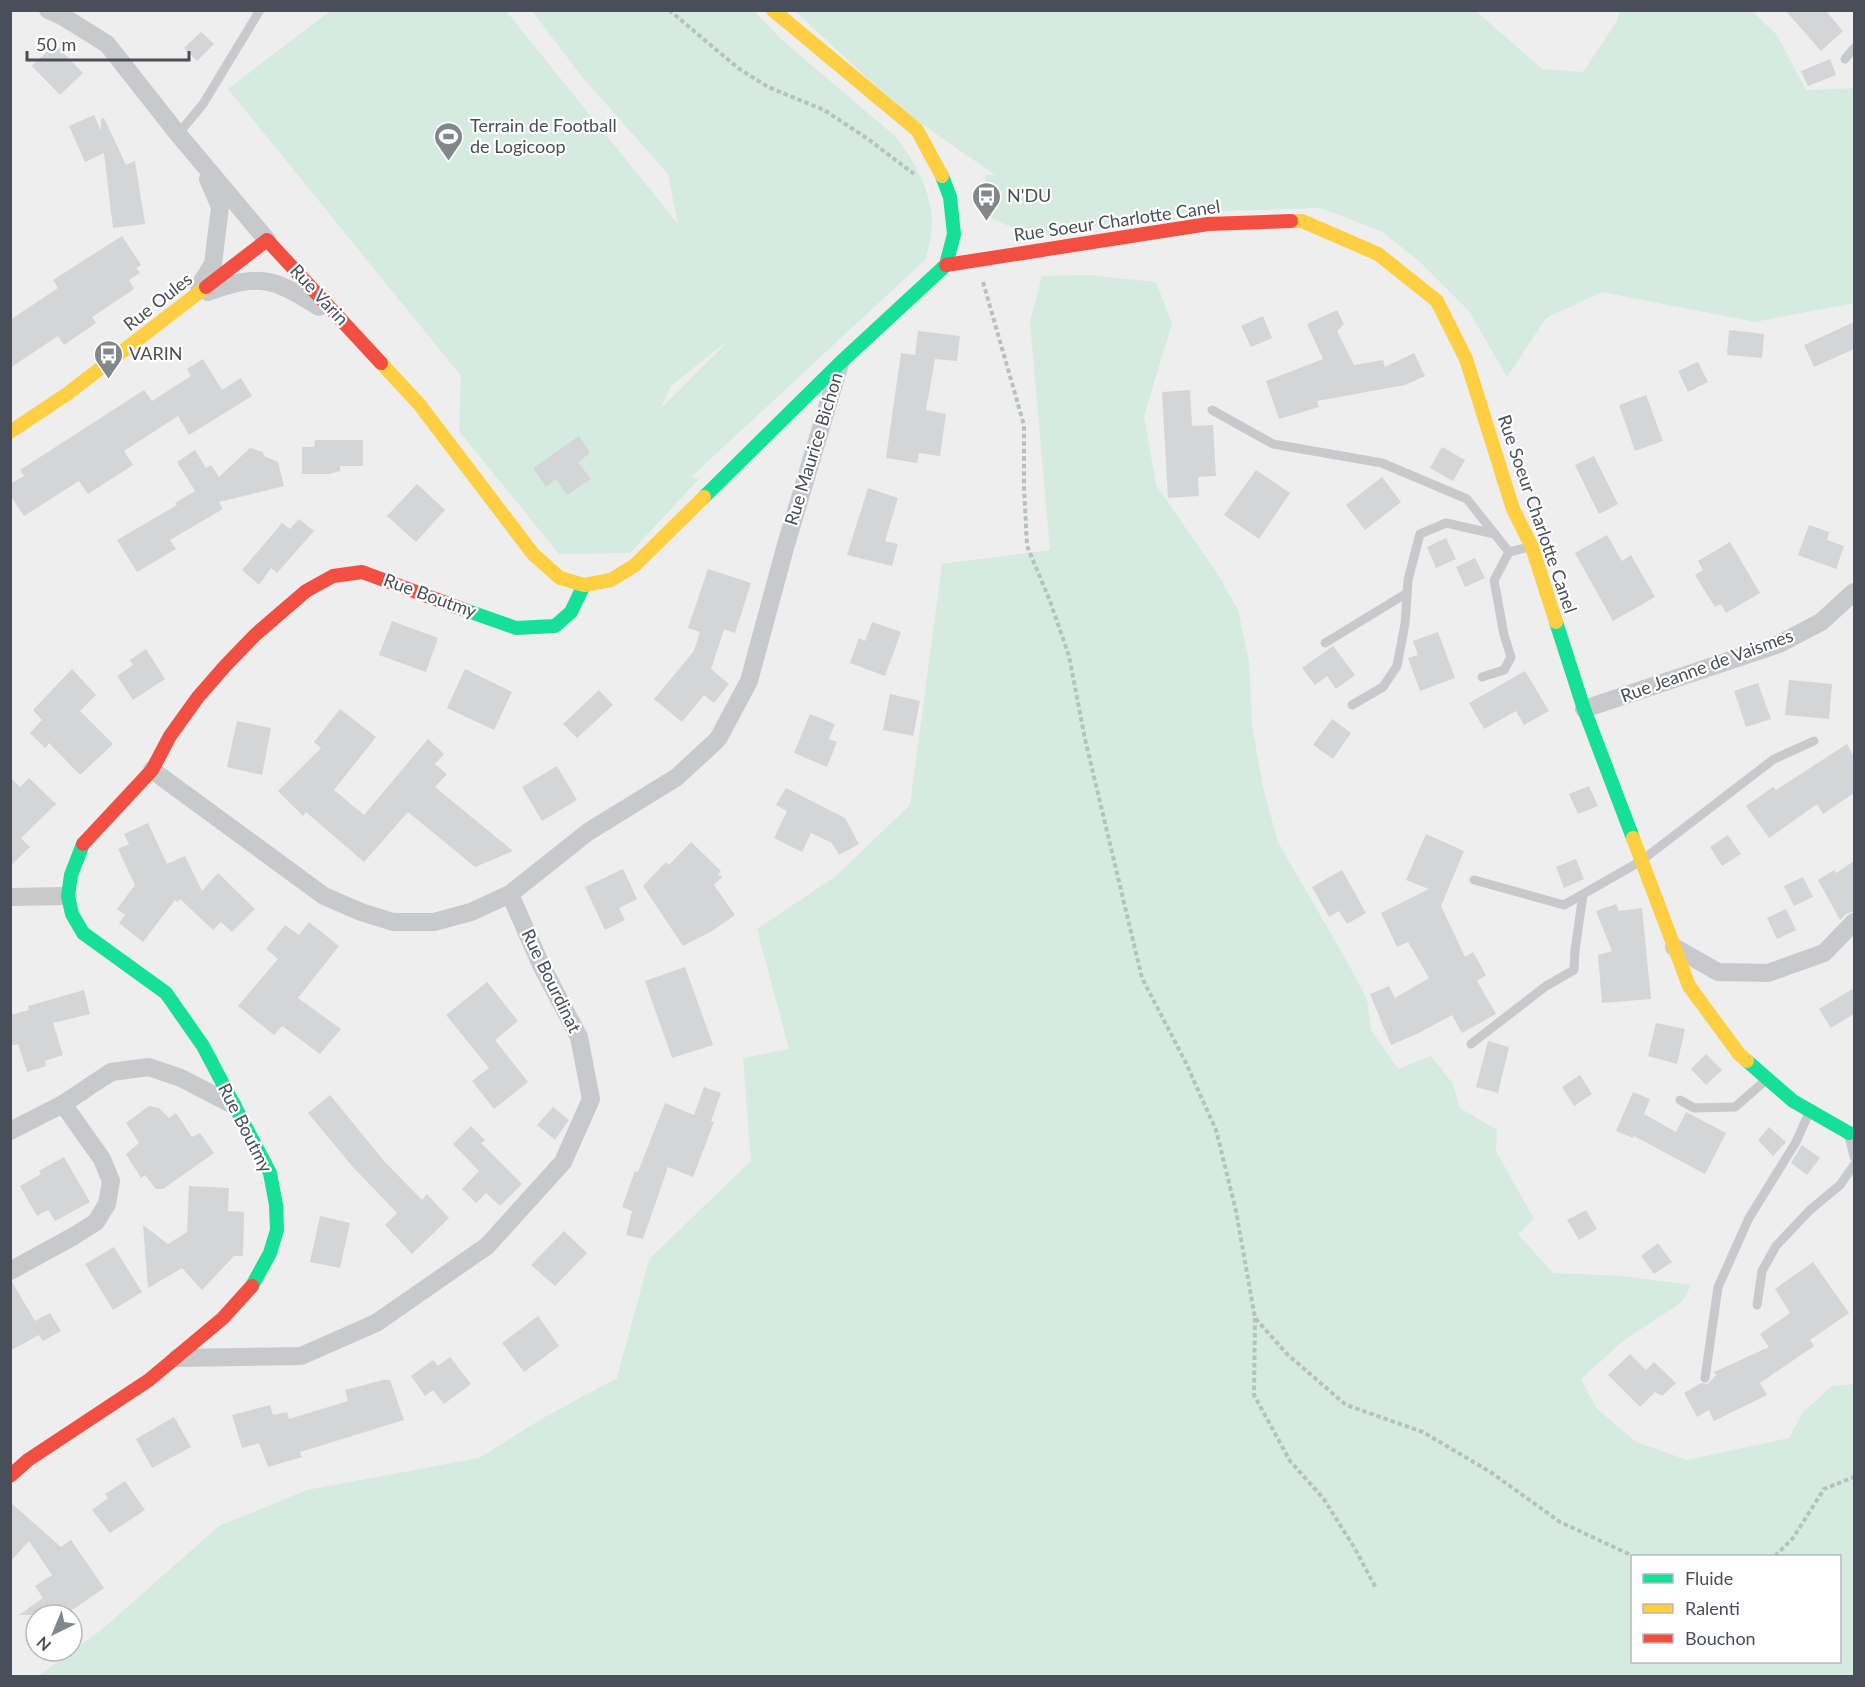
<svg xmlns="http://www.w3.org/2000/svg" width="1865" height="1687" viewBox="0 0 1865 1687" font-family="Lato,sans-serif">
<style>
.green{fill:#d5ebdf;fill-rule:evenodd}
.building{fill:#d4d5d7}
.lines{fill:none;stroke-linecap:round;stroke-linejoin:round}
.path{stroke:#b7c1be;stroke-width:4;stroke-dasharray:4.5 3;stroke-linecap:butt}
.lane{stroke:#c8c9cc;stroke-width:9}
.street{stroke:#c8c9cc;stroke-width:18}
.fast{stroke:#16e098;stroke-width:14}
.slow{stroke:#ffcf43;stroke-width:14}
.jam{stroke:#f24e42;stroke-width:14}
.labels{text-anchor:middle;stroke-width:4.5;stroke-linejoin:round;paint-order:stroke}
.poi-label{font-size:18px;fill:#484f58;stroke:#fff;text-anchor:start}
.street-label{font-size:18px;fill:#484f58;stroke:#fff}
</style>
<rect width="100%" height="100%" fill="#eee"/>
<g class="green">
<path d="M330 11H506L678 224 668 174 583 78 532 11H754L781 39 896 137C915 162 933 193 932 226 931 237 928 248 926 259L691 477 699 479 630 553 559 554 459 431 461 376 228 89ZM726 342V343L661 408 671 386Z"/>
<path d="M795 11H1476L1542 69 1583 72 1617 21 1620 11H1752L1777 35 1806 90 1854 88V303L1755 322 1602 292 1546 318 1507 377 1469 311 1419 261 1381 231 1320 208 1193 212 1100 225 1044 236 1022 232 991 218 985 175H995L902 110Z"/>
<path d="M1089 275 1156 282 1172 324 1144 416 1156 485 1219 576 1238 610 1249 661 1252 725 1263 787 1278 842 1349 965 1367 1000 1371 1030 1398 1069 1431 1056 1453 1084 1460 1108 1497 1130 1496 1151 1534 1219 1518 1234 1553 1273 1623 1276 1691 1285 1682 1302 1623 1341 1581 1379 1597 1409 1636 1442 1687 1460 1789 1438 1803 1412 1832 1386 1854 1384V1676H38L100 1631 219 1526 307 1490 479 1458 543 1418 617 1378 649 1259 751 1161 743 1058 789 1049 757 929 836 876 910 805 942 564 1050 550 1030 322 1042 276ZM1632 1556H1840V1662H1632Z"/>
</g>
<g class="building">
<path d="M1785 10H1825L1843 31 1821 51Z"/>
<path d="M201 32 214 44 197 61 184 48Z"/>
<path d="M55 44 83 73 60 95 32 66Z"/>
<path d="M1830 59 1836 75 1808 86 1801 71Z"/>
<path d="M94 115 101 131V119L104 118 126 165 135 161 145 224 113 228 104 153 85 162 69 126Z"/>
<path d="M122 236 141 265 136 268 140 273 129 280 134 289 92 317 96 323 64 345 58 336 10 368V320L58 288 53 280Z"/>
<path d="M1337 310 1344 324 1337 331 1354 365 1383 360 1385 367 1414 353 1425 376 1405 385 1317 401 1319 407 1279 419 1266 381 1323 359 1307 324Z"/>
<path d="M1263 316 1272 338 1251 347 1241 326Z"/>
<path d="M1854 322V349L1814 367 1804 345Z"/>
<path d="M1729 330 1764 334 1762 358 1727 355Z"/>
<path d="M918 331 960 336 957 361 935 359 926 410 946 414 940 456 919 453 917 463 886 458 901 353 915 355Z"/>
<path d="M203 359 222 390 241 378 252 396 189 435 178 416 124 451 133 465 88 494 79 481 24 516 10 495V484L24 476 20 470 144 390 152 401 191 376 187 369Z"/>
<path d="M1698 362 1708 382 1688 392 1678 371Z"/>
<path d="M1190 390 1192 426 1213 425 1216 476 1198 477 1199 496 1168 498 1162 392Z"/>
<path d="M1646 395 1663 441 1635 451 1619 405Z"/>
<path d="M579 436 590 453 578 462 591 479 567 495 556 479 546 487 533 468Z"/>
<path d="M315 440H363V466H340V471L329 474H302V447H314Z"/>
<path d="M1442 447 1465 460 1453 481 1430 468Z"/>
<path d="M250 448 263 452 264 456 278 462 284 486 219 502 223 509 170 540 176 549 137 572 117 540 177 505 175 503 195 491 177 462 195 450 206 468 211 465 219 477Z"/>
<path d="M1594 456 1618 504 1599 514 1575 465Z"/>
<path d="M1256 470 1290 493 1259 539 1224 515Z"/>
<path d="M1382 477 1401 502 1365 530 1346 505Z"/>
<path d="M417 484 445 510 416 542 387 516Z"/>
<path d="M868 488 898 498 885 541 898 544 892 566 847 555Z"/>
<path d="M299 519 314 531 277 573 271 568 259 585 242 570 282 523 290 529Z"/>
<path d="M1809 525 1829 532 1827 540 1844 546 1836 569 1798 555Z"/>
<path d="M1607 535 1622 561 1631 555 1655 597 1613 621 1575 553Z"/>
<path d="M1446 538 1456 559 1436 568 1427 547Z"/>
<path d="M1730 542 1760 593 1726 613 1721 604 1715 607 1695 575 1703 570 1698 561Z"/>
<path d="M1475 558 1485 578 1465 587 1456 567Z"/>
<path d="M708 569 751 583 735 633 724 629 711 669 729 684 714 703 704 695 682 722 654 699 694 651 700 632 688 628Z"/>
<path d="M392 621 438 638 426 672 379 655Z"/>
<path d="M872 622 901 632 885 676 850 663 859 638 865 641Z"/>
<path d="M1438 632 1455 678 1420 691 1408 658 1418 655 1413 641Z"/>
<path d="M1333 646 1355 675 1336 689 1327 676 1315 685 1302 668Z"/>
<path d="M146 649 165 679 133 700 117 676 133 665 130 660Z"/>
<path d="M72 669 96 695 80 711 113 744 80 775 49 743 45 748 30 733 42 720 33 710Z"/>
<path d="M465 669 512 692 494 730 447 708Z"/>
<path d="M1525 671 1549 711 1524 725 1516 711 1484 729 1469 703Z"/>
<path d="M1789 680 1832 684 1829 719 1785 715Z"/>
<path d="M1758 683 1771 719 1746 727 1734 691Z"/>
<path d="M599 690 613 705 577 738 563 724Z"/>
<path d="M890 694 920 701 913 736 883 730Z"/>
<path d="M340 709 376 737 334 790 364 815 428 739 444 754 435 764 447 774 435 787 513 851 475 867 408 812 364 862 306 812 303 816 278 791 321 748 314 742Z"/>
<path d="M810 714 835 724 829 739 837 742 827 767 794 753Z"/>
<path d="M1332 719 1351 733 1333 759 1313 745Z"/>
<path d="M237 721 271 728 262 775 227 767Z"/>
<path d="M1847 744 1854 757V793L1823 814 1817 804 1769 838 1746 806 1773 787 1776 790Z"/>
<path d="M557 766 577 800 542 821 522 787Z"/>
<path d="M10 777 20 787 29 778 56 804 21 838 30 847 10 866Z"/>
<path d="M1589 786 1598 806 1578 814 1569 794Z"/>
<path d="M786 788 845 818 859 844 839 855 832 843 811 833 802 852 774 838 787 811 776 805Z"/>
<path d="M148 823 167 864 185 856 202 891 218 873 255 909 232 932 221 922 213 930 180 899 178 902 175 900 143 942 119 923 125 915 117 909 135 885 118 849 129 844 124 834Z"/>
<path d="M1426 834 1464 851 1441 906 1465 957 1473 952 1486 975 1477 981 1496 1014 1462 1033 1452 1015 1417 1034 1391 1045 1370 994 1389 986 1395 998 1429 978 1408 942 1397 947 1381 913 1429 889 1406 880Z"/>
<path d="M1728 835 1741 854 1722 866 1710 847Z"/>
<path d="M691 842 721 871 718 874 722 877 714 885 735 915 712 931 683 946 643 886 666 862 669 865Z"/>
<path d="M1576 859 1584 879 1564 888 1556 867Z"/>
<path d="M1854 861V911L1846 914 1840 920 1818 880 1834 870 1836 873Z"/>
<path d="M623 869 637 899 619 908 625 920 605 930 585 887Z"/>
<path d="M1342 870 1366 913 1347 924 1339 911 1329 917 1312 887Z"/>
<path d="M1803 877 1813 897 1794 906 1784 886Z"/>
<path d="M1616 904 1619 911 1642 908 1651 999 1602 1003 1598 955 1612 951 1596 911Z"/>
<path d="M1786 909 1796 930 1777 939 1767 918Z"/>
<path d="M309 922 339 946 298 998 341 1029 320 1054 282 1026 274 1035 238 1006 278 959 266 949 285 925 299 935Z"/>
<path d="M685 967 713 1045 672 1058 645 981Z"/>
<path d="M487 982 518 1021 495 1040 528 1082 494 1109 472 1081 489 1068 446 1015Z"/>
<path d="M1854 988V1014L1831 1028 1819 1009Z"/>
<path d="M84 990 90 1014 53 1023 63 1055 45 1061 46 1066 27 1072 18 1044 10 1046V1015L29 1010 28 1006Z"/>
<path d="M1656 1023 1685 1029 1677 1064 1648 1056Z"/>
<path d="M1488 1041 1509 1047 1498 1093 1476 1087Z"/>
<path d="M1706 1054 1722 1070 1706 1085 1691 1069Z"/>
<path d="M1580 1075 1592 1094 1574 1106 1562 1087Z"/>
<path d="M704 1087 721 1093 711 1121 714 1122 693 1177 668 1167 643 1239 626 1235 632 1211 622 1207 635 1171 638 1172 665 1103 694 1115Z"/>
<path d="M1633 1092 1650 1099 1644 1114 1676 1132 1686 1112 1726 1133 1705 1174 1634 1136 1633 1138 1616 1131Z"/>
<path d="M330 1095 385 1162 422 1200 427 1194 449 1218 412 1254 385 1225 397 1213 352 1166 308 1113Z"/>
<path d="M149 1106 159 1108 169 1118 176 1113 192 1137 200 1133 214 1153 163 1189H156L145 1175 141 1178 126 1154 139 1143 126 1123Z"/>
<path d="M553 1107 569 1120 555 1140 537 1125Z"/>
<path d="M471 1126 485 1140 481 1143 522 1184 500 1206 486 1193 476 1203 462 1189 479 1171 453 1144Z"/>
<path d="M1769 1127 1786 1142 1773 1156 1758 1140Z"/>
<path d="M1802 1145 1820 1158 1807 1175 1791 1163Z"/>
<path d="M64 1157 90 1202 55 1221 48 1210 37 1216 20 1186 41 1174 39 1171Z"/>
<path d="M189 1186 229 1188 228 1211 244 1212 243 1256H234L202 1290 182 1268 148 1288 143 1225 168 1244 187 1232Z"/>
<path d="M1586 1210 1597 1229 1579 1240 1567 1220Z"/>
<path d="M320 1216 350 1223 340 1268 310 1262Z"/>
<path d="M564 1231 587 1253 555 1286 531 1265Z"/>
<path d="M1658 1243 1672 1262 1654 1274 1641 1256Z"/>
<path d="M114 1247 142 1292 113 1310 85 1264Z"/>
<path d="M1813 1262 1849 1313 1810 1340 1814 1346 1760 1383 1767 1395 1714 1421 1709 1410 1697 1417 1684 1393 1701 1383 1708 1384 1716 1375 1714 1372 1769 1347 1760 1334 1790 1313 1775 1289Z"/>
<path d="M10 1282H12L35 1321 50 1313 61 1331 43 1341 39 1335 10 1351Z"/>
<path d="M538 1316 559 1346 524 1372 502 1343Z"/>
<path d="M1630 1354 1646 1370 1654 1362 1676 1383 1662 1396 1655 1392 1640 1407 1608 1375Z"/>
<path d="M450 1357 471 1384 444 1404 433 1390 425 1396 411 1376 433 1360 438 1366Z"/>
<path d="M383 1380H390L404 1420 300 1452 302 1457 268 1467 259 1443 242 1448 232 1415 270 1405 273 1415 287 1412 289 1419 348 1401 345 1390Z"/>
<path d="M174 1417 191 1447 152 1468 136 1439Z"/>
<path d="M125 1481 145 1510 110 1533 92 1510 108 1498 105 1494Z"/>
<path d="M10 1502 61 1547 71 1540 104 1588 65 1615H19L43 1598 35 1586 52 1575 29 1541 10 1562Z"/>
</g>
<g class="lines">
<g class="path">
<path d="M669 10 738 68 768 87 824 110 868 139 914 174"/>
<path d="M983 282 1024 425V486L1027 546 1050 601 1069 656 1085 739 1142 978 1185 1061 1216 1130 1236 1211 1255 1318 1287 1354 1346 1405 1423 1432 1492 1473 1560 1522 1633 1556"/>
<path d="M1255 1318 1254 1395 1290 1461 1323 1498 1354 1547 1376 1588"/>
<path d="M1775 1556 1793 1538 1824 1489 1854 1477"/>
</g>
<g class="lane">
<path d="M1845 59 1854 48"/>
<path d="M178 134 203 104 260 10"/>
<path d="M1212 410 1273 444 1382 463 1467 499 1509 552 1530 547"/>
<path d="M1325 643 1407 593"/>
<path d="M1482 677 1504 670 1511 657 1504 635 1494 580 1509 552"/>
<path d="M1352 705 1383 687 1397 666 1405 624 1408 580 1420 534 1446 523 1495 534"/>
<path d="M1474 880 1564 905 1641 861 1774 759 1814 741"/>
<path d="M1471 1044 1546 986 1574 970 1575 950 1583 895"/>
<path d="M1680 1100 1694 1108 1735 1107 1766 1080"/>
<path d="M1849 1136 1854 1157"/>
<path d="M1757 1305 1762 1271 1776 1246 1810 1210 1840 1185 1854 1165"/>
<path d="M1705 1378 1718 1287 1749 1218 1796 1142 1809 1113"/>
</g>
<g class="street">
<path d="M48 10 62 16 107 44 178 134 267 240"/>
<path d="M199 286 213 264 220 207 208 179"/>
<path d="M208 292C260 273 273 278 319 307"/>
<path d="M1584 709 1779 644 1821 622 1854 592"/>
<path d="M152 770 324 896 361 912 393 922H434L471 912 510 894 541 965 579 1037 591 1099 563 1162 487 1246 376 1323 301 1356 177 1358"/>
<path d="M510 894 588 832 677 777 718 739 749 681 785 548 839 367"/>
<path d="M10 897 68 896"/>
<path d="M1674 947 1718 972 1768 973 1824 953 1854 922"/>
<path d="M10 1131 63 1104 111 1072 149 1067 181 1078 233 1105"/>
<path d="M10 1271 74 1236 96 1222 107 1204 111 1181 102 1159 63 1104"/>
</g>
<g class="fast">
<path d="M704 497 840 363 946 265 954 234 950 197 942 176"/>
<path d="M465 610 516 628 555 626 571 612 584 585"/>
<path d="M1556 622 1584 709 1633 838"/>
<path d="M83 844 71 875 68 896 72 914 83 933 166 993 203 1046 270 1173 276 1205 277 1230 270 1253 252 1286"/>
<path d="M1747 1061 1793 1101 1849 1133"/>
</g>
<g class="slow">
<path d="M773 10 917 130 942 176"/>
<path d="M1291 221H1302L1378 254 1437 301 1466 359 1513 509 1532 547 1556 622"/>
<path d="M381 363 419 404 533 554 560 578 584 585 611 580 635 565 704 497"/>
<path d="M10 432 67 394 206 287"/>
<path d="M1633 838 1689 986 1739 1054 1747 1061"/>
</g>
<g class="jam">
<path d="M946 265 1208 224 1291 221"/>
<path d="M206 287 267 240 381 363"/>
<path d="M83 844 152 770 170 736 198 697 226 665 255 635 306 591 333 576 362 572 465 610"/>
<path d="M10 1476 28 1460 149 1380 223 1318 252 1286"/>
</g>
</g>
<defs>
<symbol id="stadium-pin" viewBox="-11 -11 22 30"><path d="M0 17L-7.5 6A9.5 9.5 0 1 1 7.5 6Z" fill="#82878c" stroke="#fff"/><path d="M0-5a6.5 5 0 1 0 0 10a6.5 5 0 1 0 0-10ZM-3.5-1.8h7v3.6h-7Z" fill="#fff"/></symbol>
<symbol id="bus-pin" viewBox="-11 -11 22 30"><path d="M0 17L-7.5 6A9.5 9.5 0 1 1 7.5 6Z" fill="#82878c" stroke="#fff"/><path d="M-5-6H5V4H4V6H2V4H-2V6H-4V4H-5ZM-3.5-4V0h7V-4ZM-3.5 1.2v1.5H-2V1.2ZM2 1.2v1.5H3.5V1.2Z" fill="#fff"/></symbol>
</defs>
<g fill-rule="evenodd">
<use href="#stadium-pin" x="432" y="120" width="33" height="45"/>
<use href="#bus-pin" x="970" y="180" width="33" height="45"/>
<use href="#bus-pin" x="92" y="338" width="33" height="45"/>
</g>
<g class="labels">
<g class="poi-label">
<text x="470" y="132">Terrain de Football<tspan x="470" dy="21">de Logicoop</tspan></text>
<text x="1007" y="202">N'DU</text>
<text x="129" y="360">VARIN</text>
</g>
<g class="street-label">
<text transform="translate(1117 221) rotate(-8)" y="6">Rue Soeur Charlotte Canel</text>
<text transform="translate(319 295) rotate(47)" y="6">Rue Varin</text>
<text transform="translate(158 302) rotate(-38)" y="6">Rue Oules</text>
<text transform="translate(814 449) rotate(-73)" y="6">Rue Maurice Bichon</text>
<text transform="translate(1537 514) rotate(71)" y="6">Rue Soeur Charlotte Canel</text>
<text transform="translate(430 596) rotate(20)" y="6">Rue Boutmy</text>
<text transform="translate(1707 666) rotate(-20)" y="6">Rue Jeanne de Vaismes</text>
<text transform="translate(551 981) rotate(64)" y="6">Rue Bourdinat</text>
<text transform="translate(245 1128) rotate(63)" y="6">Rue Boutmy</text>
</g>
</g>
<rect width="1865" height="1687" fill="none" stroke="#484f58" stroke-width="24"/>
<rect x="1631" y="1555" width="210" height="108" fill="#ffffff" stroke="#b6b9bc" stroke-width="1.5"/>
<rect x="1643" y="1574" width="30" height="9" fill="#16e098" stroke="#b6b9bc" stroke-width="1.5"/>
<text x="1685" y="1585" font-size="18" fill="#484f58">Fluide</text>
<rect x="1643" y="1604" width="30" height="9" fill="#ffcf43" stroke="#b6b9bc" stroke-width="1.5"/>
<text x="1685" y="1615" font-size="18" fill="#484f58">Ralenti</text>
<rect x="1643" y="1634" width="30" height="9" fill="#f24e42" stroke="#b6b9bc" stroke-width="1.5"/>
<text x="1685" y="1645" font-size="18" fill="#484f58">Bouchon</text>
<g transform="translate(54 1633) rotate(223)"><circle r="28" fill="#ffffff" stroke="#b6b9bc" stroke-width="1.5"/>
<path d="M0-4.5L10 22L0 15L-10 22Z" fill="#82878c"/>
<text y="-9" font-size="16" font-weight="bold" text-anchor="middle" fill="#484f58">N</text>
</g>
<path d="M27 51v9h162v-9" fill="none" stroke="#484f58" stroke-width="3"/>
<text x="36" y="51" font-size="18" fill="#484f58" stroke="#ffffff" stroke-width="4.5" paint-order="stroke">50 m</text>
</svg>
